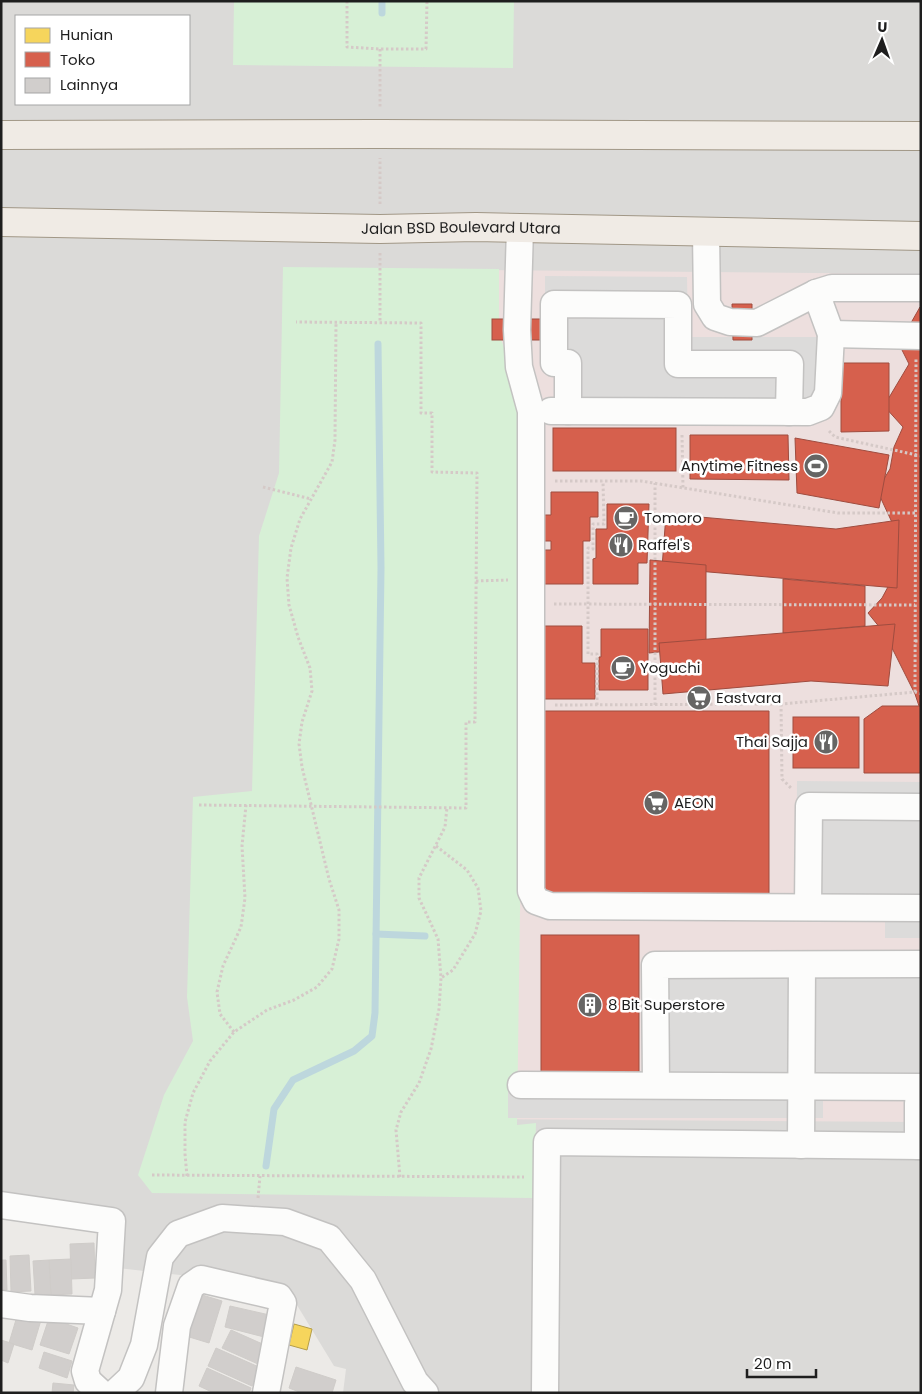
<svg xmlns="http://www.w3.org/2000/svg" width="922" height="1394" viewBox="0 0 922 1394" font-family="Poppins,sans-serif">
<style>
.residential{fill:#dbdad8;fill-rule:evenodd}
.commercial{fill:#eddfde}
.park{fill:#d7f0d6}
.parking{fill:#dcdbda}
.homes{fill:#f6d55c;stroke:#b59e49}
.shops{fill:#d6604d;stroke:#9f4c3f}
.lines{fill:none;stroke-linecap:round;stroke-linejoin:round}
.stream{stroke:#bdd7dd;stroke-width:7}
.building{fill:#d1cecc;stroke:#cfccc9}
.minor-casing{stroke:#c3c2c1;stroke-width:29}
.major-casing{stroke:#a19786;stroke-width:30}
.path{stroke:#d5c9c7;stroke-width:3;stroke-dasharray:2.5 2.5;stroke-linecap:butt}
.minor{stroke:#fcfcfb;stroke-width:26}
.major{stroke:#f0ebe5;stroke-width:28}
.labels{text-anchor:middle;stroke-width:5;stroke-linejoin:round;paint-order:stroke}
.street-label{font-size:15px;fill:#1e1e1e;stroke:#fff}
.poi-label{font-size:15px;fill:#1e1e1e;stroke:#fff;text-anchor:start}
</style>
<rect width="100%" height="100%" fill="#eceae7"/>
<path class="residential" d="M1 1H921V1393H343L346 1369 334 1366 286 1287 100 1266 103 1220 1 1201ZM16 16H189V104H16Z"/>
<path class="commercial" d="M478 270 921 274V1122L482 1119Z"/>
<g class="park">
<path d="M234 1H514L513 68 233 65Z"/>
<path d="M283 267 499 269V334L527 409 517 1125 536 1123 534 1198 152 1193 138 1175 164 1095 193 1041 187 997 193 797 252 791 259 536 279 473Z"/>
</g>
<g class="parking">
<path d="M545 276 687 277 688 337H817L816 396 811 400 560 405V377L545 366Z"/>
<path d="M797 781 921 782V938H885V917L796 916Z"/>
<path d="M646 975 921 977V1095H823V1118H508V1079L648 1081Z"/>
</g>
<path class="homes" d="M294 1324 312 1329 307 1350 289 1345Z"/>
<g class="shops">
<path d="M732 304H752V340H733Z"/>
<path d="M920 307H921L920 709 915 694 885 634 868 613 882 598 896 572 887 552 896 531 877 490 890 469 894 447 903 427 884 406 909 364 899 344Z"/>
<rect x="492" y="319" width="50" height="21"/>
<path d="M841 363H889V431L841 432Z"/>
<rect x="553" y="428" width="123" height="43"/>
<path d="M690 435H788L789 480 690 479Z"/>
<path d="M795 438 889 455 879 508 797 493Z"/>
<path d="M551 492H598V517H590V541H583V584H542V550H551V541H542V515H551Z"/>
<path d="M607 504H649L647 563H638V584H593V559L596 558V529H607Z"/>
<path d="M666 514 836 529 899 520 897 588 662 568Z"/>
<path d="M650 560 706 565V647L649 653Z"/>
<path d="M783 579 865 586V626L783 633Z"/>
<path d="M895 624 888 686 811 681 663 694 659 643Z"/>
<path d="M538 626H582V663H595V699H543Z"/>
<path d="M601 629H648V690H599V657H601Z"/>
<path d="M882 706H921V773H864V719Z"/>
<path d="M543 711H769V896L543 895Z"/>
<rect x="793" y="717" width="66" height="51"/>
<rect x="541" y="935" width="98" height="140"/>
</g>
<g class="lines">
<g class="stream">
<path d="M382 13V1"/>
<path d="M376 934 425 936"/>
<path d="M266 1166 274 1109 293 1080 354 1051 372 1036 375 1013 381 568 378 344"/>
</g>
</g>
<g class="building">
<path d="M94 1243 95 1278 71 1279 70 1244Z"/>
<path d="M29 1255 31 1291 11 1292 10 1256Z"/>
<path d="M71 1259 72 1294 51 1295 49 1260Z"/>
<path d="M1 1260H6L7 1290H1Z"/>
<path d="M49 1260 51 1295H35L33 1261Z"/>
<path d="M199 1294 222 1301 209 1343 186 1336Z"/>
<path d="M230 1306 274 1316 268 1338 225 1327Z"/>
<path d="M18 1313 41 1320 32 1350 9 1343Z"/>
<path d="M49 1318 78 1328 69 1354 40 1345Z"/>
<path d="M231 1330 267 1346 258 1364 222 1348Z"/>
<path d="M1 1340 14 1344 8 1363 1 1360Z"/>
<path d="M216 1348 261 1368 252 1386 208 1366Z"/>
<path d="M44 1352 72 1361 67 1378 39 1368Z"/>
<path d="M296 1367 336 1380 332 1393H302L289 1388Z"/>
<path d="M207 1368 251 1388 249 1393H214L199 1386Z"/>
<path d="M53 1383 74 1385 73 1393H52Z"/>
</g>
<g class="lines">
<defs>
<g id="minor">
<path d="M520 228 517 330 519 367 531 411V891L536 901 550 906 921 908"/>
<path d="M706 232 707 304 715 317 730 322 757 323 816 293 832 288H921"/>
<path d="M831 334 921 336"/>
<path d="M551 411 808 412 821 407 828 393 831 334 816 293"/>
<path d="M568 411V363H554V304L678 305V364H790L789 412"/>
<path d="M808 906 809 806 921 807"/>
<path d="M521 1085 921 1087"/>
<path d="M656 1085 655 965 921 964"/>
<path d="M918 1103V1146"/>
<path d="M801 1145 802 965"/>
<path d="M1 1205 112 1221 108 1290 85 1371 88 1381 101 1393"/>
<path d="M1 1304 30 1308 102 1311"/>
<path d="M115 1393 131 1378 144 1345 160 1257 178 1234 222 1218 285 1222 329 1238 363 1280 415 1382 425 1393"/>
<path d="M169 1393 177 1326 191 1286 201 1279 279 1297 283 1303 266 1393"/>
<path d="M545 1393 547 1142 921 1146"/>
</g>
<g id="major">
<path d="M1 135 380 134 921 136"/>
<path id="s1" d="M1 222 380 229 476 227 921 236"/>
</g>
</defs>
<use href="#minor" class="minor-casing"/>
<use href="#major" class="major-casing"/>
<g class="path">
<path d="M347 1V47L380 49H426L427 1"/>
<path d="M380 49V109"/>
<path d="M380 204V158"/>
<path d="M380 253V322"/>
<path d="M829 431 835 437 921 456"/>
<path d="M682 435 683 488"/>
<path d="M555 481H641L838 513H915"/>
<path d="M263 487 311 499"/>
<path d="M476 581 508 580"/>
<path d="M554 604 915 605"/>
<path d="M915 641H921"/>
<path d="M915 692 916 359"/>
<path d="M781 704 782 779 792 789"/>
<path d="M555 705 781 704 915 692 921 694"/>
<path d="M597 705V654H588V548L593 549V524H604L603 481"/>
<path d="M655 705V483"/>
<path d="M199 805 466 808V722H475L477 473 432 472V413H421V323L296 322"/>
<path d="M436 846 467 870 478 888 481 911 475 934 453 970 441 978"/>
<path d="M234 1032 220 1014 217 992 223 966 241 927 245 898 242 846 246 805"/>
<path d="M152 1175 524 1177"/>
<path d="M187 1176 185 1154V1122L193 1093 210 1061 234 1032 267 1010 294 1000 317 987 332 969 339 939V910L329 879 302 767 299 744 302 722 312 691 310 668 298 637 289 605 287 578 291 548 300 519 332 462 335 440 336 322"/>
<path d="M400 1177 396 1130 401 1112 419 1083 431 1049 439 1009 441 978 438 939 419 898V878L445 827 447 807"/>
<path d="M258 1198 260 1176"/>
</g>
<use href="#minor" class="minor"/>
<use href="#major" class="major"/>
</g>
<defs>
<symbol id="stadium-disc" viewBox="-11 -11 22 22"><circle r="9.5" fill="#666564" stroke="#fff"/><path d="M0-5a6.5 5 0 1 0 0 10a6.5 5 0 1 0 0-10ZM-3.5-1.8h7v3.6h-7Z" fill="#fff"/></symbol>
<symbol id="cafe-disc" viewBox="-11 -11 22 22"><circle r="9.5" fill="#666564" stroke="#fff"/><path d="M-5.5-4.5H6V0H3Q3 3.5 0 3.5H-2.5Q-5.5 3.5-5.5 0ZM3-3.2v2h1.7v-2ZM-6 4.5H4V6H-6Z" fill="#fff"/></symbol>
<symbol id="restaurant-disc" viewBox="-11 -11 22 22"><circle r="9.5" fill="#666564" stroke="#fff"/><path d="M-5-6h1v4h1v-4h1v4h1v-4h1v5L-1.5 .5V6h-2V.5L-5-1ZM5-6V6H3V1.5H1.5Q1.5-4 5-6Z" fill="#fff"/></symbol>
<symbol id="supermarket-disc" viewBox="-11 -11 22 22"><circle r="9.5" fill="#666564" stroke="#fff"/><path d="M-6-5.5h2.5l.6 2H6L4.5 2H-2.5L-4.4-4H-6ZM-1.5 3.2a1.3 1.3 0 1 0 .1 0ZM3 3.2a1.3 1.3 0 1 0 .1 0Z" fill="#fff"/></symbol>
<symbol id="building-disc" viewBox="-11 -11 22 22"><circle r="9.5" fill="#666564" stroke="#fff"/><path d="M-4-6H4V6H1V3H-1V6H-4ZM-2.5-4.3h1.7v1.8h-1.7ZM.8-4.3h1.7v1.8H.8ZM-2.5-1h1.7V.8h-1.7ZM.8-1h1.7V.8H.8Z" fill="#fff"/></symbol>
</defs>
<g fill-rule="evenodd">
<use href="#stadium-disc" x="802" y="452" width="28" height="28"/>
<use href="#cafe-disc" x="612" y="504" width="28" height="28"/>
<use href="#restaurant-disc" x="607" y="531" width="28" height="28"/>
<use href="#cafe-disc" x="609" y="654" width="28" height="28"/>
<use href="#supermarket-disc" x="685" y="684" width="28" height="28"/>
<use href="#restaurant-disc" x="812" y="728" width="28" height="28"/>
<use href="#supermarket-disc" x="642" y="789" width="28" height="28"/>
<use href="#building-disc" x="576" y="991" width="28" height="28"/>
</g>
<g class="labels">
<g class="street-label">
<text dy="5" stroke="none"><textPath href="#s1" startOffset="460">Jalan BSD Boulevard Utara</textPath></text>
</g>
<g class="poi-label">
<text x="798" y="471" text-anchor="end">Anytime Fitness</text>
<text x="644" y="523">Tomoro</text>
<text x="638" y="550">Raffel's</text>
<text x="640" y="673">Yoguchi</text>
<text x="716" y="703">Eastvara</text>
<text x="808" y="747" text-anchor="end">Thai Sajja</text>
<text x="674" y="808">AEON</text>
<text x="608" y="1010">8 Bit Superstore</text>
</g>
</g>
<rect width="922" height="1394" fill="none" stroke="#1e1e1e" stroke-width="5"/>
<rect x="15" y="15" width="175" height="90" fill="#ffffff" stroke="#a5a5a5"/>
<rect x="25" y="28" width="25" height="15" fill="#f6d55c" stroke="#a5a5a5"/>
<text x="60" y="40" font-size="15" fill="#1e1e1e">Hunian</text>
<rect x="25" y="52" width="25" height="15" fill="#d6604d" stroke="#a5a5a5"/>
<text x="60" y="65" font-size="15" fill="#1e1e1e">Toko</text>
<rect x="25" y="78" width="25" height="15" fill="#d1cecc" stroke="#a5a5a5"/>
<text x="60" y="90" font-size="15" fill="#1e1e1e">Lainnya</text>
<g transform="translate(882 40) rotate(2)" stroke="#ffffff" stroke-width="4" paint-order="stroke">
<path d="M0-4L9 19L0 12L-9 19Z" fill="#1e1e1e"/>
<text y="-8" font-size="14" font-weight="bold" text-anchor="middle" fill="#1e1e1e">U</text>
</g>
<path d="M747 1369v8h69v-8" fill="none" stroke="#1e1e1e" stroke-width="2.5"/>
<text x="754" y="1369" font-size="15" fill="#1e1e1e" stroke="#ffffff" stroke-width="4" paint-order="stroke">20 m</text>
</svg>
